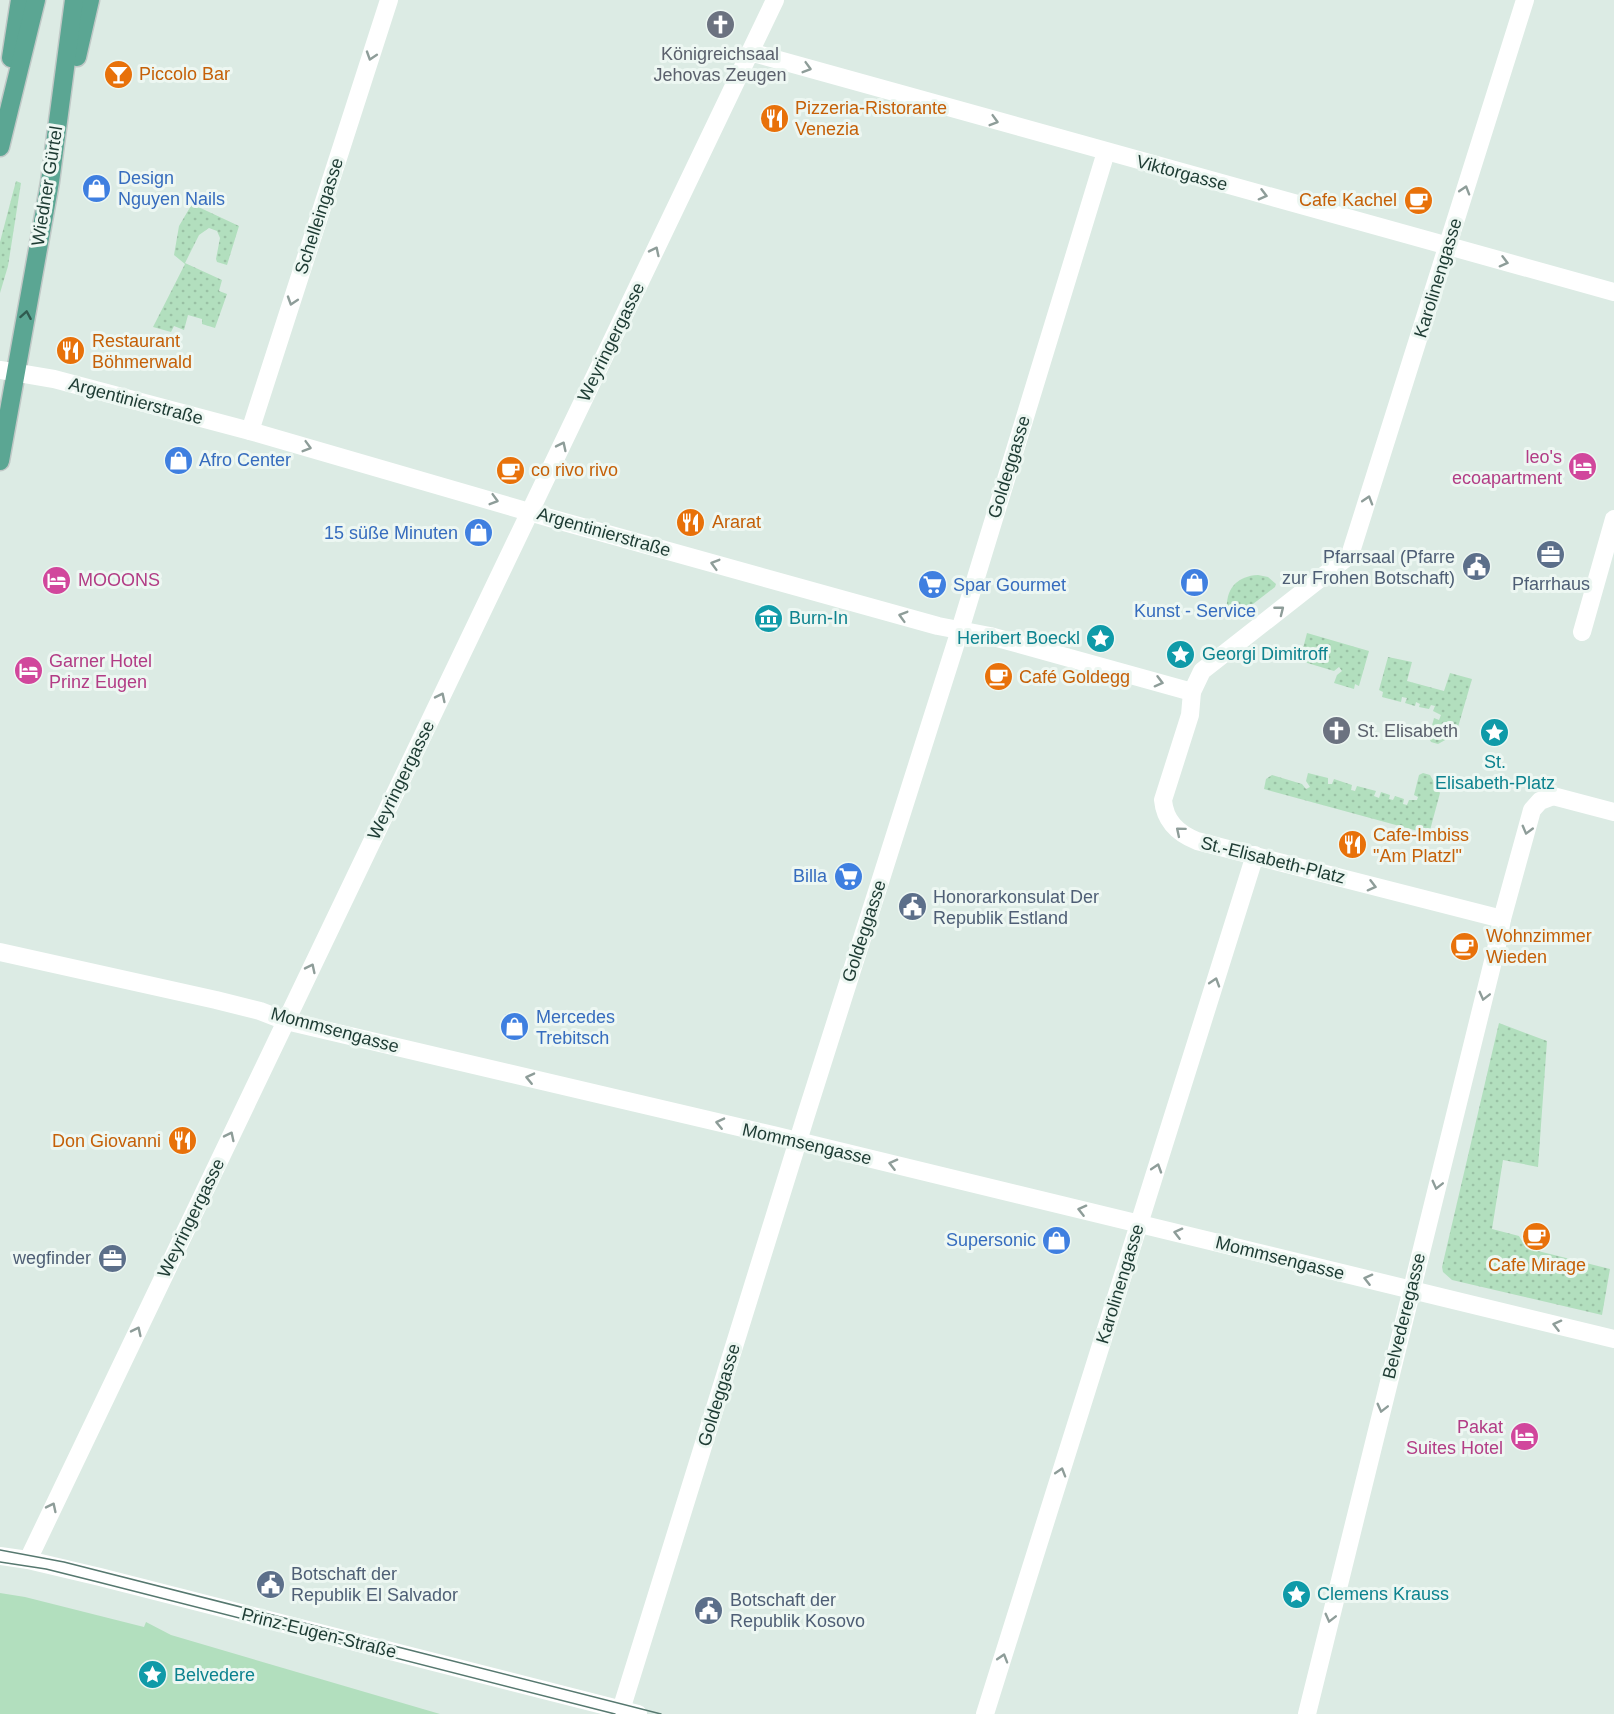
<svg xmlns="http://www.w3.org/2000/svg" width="1614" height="1714" viewBox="0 0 1614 1714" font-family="Helvetica,sans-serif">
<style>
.grass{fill:url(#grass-dots)}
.park{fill:#b2dfbe}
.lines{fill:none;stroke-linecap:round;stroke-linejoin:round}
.major-casing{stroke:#c0c8c6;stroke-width:21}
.minor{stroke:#fff;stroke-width:18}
.major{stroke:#5ba693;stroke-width:18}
.tram{stroke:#56786f;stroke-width:1.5}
.oneway{stroke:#8e9d99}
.oneway2{stroke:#305b50}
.labels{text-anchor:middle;stroke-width:6;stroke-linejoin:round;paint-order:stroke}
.worship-label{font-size:18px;fill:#5b616d;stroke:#edf7f2}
.food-label{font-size:18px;fill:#c56008;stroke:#edf7f2;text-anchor:start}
.street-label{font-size:18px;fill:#1d3b33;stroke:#edf7f2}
.shop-label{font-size:18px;fill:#366cbe;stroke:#edf7f2;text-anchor:start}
.hotel-label{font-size:18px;fill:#b23c85;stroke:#edf7f2;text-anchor:end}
.service-label{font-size:18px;fill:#4e5e75;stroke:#edf7f2;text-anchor:start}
.culture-label{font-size:18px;fill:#0d838f;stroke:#edf7f2;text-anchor:start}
</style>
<defs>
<pattern id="grass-dots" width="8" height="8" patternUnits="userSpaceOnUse" patternTransform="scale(1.5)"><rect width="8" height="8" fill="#b2dfbe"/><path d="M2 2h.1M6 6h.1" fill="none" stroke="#99c0a4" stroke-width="1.8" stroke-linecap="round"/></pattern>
</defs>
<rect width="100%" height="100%" fill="#dcebe4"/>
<g class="grass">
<path d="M16 181 21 183 8 266 0 293V242Z"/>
<path d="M192 204 239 226 227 265 217 262 216 259 220 238 217 231 209 228 199 235 185 263 222 280 219 291 227 294 215 328 202 324V319L188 315 184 330 174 326 171 332 153 327 185 264 174 255 179 226Z"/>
<path d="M1258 575 1268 577 1276 584 1275 587 1235 618 1231 619 1228 617C1223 593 1234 576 1258 575Z"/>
<path d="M1307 633 1369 651 1359 686 1355 684 1354 689 1334 683 1337 675 1342 671 1339 667 1334 671 1304 662 1301 656Z"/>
<path d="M1388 657 1412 662 1407 681 1444 691 1450 673 1472 679 1456 734 1438 744 1431 742 1429 738 1434 718 1439 720 1441 715 1433 711 1435 706 1431 705 1429 709 1419 707 1420 704 1416 702 1415 706 1405 703 1407 698 1402 697 1401 702 1382 697 1383 692 1379 690Z"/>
<path d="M1308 773 1328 778V784H1332L1334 779 1352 785 1351 790 1355 791 1357 786 1376 791 1374 796 1379 798 1381 792 1390 795 1389 799 1393 800 1395 796 1404 799 1403 804 1407 805 1409 800H1417L1418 797 1414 795 1419 775 1423 773 1430 775 1440 793 1429 834 1264 789 1266 779 1272 775 1302 784 1306 789 1310 787 1306 781Z"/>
<path d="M1499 1023 1547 1041 1538 1167 1503 1160 1492 1229 1519 1236 1526 1248 1610 1269 1602 1315 1452 1280 1443 1272 1442 1267Z"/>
</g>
<path class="park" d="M0 1593 25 1597 144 1627 146 1622 171 1635 440 1714H0Z"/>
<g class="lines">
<defs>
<g id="major">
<path d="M77 57 90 0"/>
<path d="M11 58 20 0"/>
<path d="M0 147 36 0"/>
<path d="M0 461 50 182 74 0"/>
</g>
</defs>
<use href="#major" class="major-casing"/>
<g class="minor">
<path d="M750 52 1614 292"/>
<path d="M0 370 54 379 250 431 557 520 938 626 990 636 1192 692"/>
<path d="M250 431 389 0"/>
<path d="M1582 632 1614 519"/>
<path d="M1502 919 1197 841C1177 833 1165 821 1163 800L1190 715 1192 692 1202 671 1350 555 1525 0"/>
<path d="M0 952 216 1000 260 1011 286 1021 773 1135 1614 1339"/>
<path d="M0 1556 28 1560 100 1577 638 1714"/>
<path d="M28 1560 775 0"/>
<path d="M621 1710 806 1115 960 630 1106 152"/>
<path d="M985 1714 1255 855"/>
<path d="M1307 1714 1498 941 1502 919 1532 810 1540 801 1553 796 1614 812"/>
</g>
<use href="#major" class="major"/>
<g class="tram">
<path d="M0 1550 64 1562 661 1714"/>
<path d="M0 1562 46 1569 98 1582 615 1714"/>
</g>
</g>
<defs><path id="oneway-chevron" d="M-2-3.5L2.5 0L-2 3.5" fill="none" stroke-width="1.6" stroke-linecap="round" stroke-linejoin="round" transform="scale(1.5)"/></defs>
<g class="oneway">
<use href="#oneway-chevron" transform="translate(371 56) rotate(108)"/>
<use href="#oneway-chevron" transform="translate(807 68) rotate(16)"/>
<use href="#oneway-chevron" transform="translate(994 121) rotate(16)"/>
<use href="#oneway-chevron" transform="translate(1465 190) rotate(-73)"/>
<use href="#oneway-chevron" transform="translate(1263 195) rotate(15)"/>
<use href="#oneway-chevron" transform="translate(655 251) rotate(-64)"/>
<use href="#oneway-chevron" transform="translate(1504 262) rotate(15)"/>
<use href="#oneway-chevron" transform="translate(292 301) rotate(108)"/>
<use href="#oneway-chevron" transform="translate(562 446) rotate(-64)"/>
<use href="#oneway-chevron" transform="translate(307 447) rotate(16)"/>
<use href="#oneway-chevron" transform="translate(494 500) rotate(16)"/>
<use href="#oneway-chevron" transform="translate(1368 500) rotate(-73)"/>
<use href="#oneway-chevron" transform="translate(715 564) rotate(-164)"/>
<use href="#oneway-chevron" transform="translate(1280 610) rotate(-38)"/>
<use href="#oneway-chevron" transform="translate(903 616) rotate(-164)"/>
<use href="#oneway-chevron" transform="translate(1159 682) rotate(15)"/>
<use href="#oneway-chevron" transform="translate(441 697) rotate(-64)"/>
<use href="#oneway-chevron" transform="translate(1527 830) rotate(105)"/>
<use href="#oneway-chevron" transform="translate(1180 831) rotate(-140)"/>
<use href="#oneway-chevron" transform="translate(1372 886) rotate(15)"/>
<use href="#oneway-chevron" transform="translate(311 968) rotate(-64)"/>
<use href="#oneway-chevron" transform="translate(1215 982) rotate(-72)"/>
<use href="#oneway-chevron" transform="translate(1484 996) rotate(104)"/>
<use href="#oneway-chevron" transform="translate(530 1078) rotate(-167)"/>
<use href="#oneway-chevron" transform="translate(720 1123) rotate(-167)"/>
<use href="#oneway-chevron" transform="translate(230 1136) rotate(-64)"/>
<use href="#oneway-chevron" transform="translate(893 1164) rotate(-166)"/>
<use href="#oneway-chevron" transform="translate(1157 1168) rotate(-72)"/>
<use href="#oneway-chevron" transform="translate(1437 1185) rotate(104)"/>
<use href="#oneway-chevron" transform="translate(1082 1210) rotate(-166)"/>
<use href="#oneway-chevron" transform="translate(1178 1233) rotate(-166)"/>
<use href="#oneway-chevron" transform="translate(1368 1279) rotate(-166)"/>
<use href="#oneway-chevron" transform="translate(1557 1325) rotate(-166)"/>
<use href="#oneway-chevron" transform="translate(137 1331) rotate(-64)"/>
<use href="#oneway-chevron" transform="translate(1382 1408) rotate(104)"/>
<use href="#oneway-chevron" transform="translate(1061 1472) rotate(-73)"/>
<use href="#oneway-chevron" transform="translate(52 1507) rotate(-64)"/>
<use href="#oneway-chevron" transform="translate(1330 1618) rotate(104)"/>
<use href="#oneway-chevron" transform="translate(1003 1658) rotate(-73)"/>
</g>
<use class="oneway2" href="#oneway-chevron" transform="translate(26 315) rotate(-80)"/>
<defs>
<symbol id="church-disc" viewBox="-11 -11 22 22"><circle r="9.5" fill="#6b7280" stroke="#edf7f2"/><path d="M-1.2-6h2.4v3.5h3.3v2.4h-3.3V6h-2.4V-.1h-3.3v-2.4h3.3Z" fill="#fff"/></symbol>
<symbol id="bar-disc" viewBox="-11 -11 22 22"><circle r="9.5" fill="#e8710a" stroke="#edf7f2"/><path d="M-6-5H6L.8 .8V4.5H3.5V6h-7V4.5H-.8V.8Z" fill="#fff"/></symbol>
<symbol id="restaurant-disc" viewBox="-11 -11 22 22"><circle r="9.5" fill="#e8710a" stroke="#edf7f2"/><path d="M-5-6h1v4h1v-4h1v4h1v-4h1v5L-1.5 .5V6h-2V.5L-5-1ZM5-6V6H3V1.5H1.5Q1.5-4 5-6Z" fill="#fff"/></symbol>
<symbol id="shop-disc" viewBox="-11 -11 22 22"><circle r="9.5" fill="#3f7fe0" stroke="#edf7f2"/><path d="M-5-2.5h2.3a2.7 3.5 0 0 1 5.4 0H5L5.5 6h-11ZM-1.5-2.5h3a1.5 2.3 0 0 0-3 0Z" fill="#fff"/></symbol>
<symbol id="cafe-disc" viewBox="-11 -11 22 22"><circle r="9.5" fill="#e8710a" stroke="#edf7f2"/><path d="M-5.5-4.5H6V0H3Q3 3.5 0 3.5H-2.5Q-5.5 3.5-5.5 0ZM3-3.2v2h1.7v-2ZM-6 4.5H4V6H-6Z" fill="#fff"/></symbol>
<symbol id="hotel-disc" viewBox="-11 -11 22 22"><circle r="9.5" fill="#d1479c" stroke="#edf7f2"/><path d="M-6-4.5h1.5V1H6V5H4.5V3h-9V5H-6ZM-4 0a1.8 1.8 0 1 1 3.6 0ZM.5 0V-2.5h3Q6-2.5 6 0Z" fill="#fff"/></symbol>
<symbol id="office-disc" viewBox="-11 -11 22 22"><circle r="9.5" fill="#5c6f8a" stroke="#edf7f2"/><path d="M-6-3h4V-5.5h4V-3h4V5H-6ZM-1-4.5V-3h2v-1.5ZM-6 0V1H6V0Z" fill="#fff"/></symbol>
<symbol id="civic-disc" viewBox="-11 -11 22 22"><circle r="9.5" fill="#5c6f8a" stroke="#edf7f2"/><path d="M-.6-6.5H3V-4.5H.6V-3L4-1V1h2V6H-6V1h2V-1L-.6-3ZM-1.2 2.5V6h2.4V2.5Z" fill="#fff"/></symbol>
<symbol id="supermarket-disc" viewBox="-11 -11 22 22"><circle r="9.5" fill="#3f7fe0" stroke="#edf7f2"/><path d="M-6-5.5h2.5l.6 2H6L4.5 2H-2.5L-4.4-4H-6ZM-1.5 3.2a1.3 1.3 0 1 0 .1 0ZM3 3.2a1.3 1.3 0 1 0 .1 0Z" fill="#fff"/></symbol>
<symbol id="museum-disc" viewBox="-11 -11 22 22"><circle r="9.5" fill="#0f9aa8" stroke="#edf7f2"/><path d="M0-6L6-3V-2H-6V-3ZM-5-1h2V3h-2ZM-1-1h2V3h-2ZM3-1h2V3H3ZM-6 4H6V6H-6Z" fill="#fff"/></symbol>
<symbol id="sight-disc" viewBox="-11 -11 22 22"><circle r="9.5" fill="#0f9aa8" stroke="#edf7f2"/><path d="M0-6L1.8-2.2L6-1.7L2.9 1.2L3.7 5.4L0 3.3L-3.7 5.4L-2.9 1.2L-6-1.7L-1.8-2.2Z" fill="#fff"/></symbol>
</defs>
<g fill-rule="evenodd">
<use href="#church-disc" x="704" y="8" width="33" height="33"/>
<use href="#bar-disc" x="102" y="58" width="33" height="33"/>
<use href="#restaurant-disc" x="758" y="102" width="33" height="33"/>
<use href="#shop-disc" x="80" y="172" width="33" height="33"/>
<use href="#cafe-disc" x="1402" y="184" width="33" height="33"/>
<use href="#restaurant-disc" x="54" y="334" width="33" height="33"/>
<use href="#shop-disc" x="162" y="444" width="33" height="33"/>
<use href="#hotel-disc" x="1566" y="450" width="33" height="33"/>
<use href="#cafe-disc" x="494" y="454" width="33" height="33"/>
<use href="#restaurant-disc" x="674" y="506" width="33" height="33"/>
<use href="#shop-disc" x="462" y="516" width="33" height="33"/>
<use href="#office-disc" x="1534" y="538" width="33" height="33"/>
<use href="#civic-disc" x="1460" y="550" width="33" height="33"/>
<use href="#hotel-disc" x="40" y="564" width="33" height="33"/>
<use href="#shop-disc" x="1178" y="566" width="33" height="33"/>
<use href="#supermarket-disc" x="916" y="568" width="33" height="33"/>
<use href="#museum-disc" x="752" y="602" width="33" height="33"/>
<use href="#sight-disc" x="1084" y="622" width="33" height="33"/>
<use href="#sight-disc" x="1164" y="638" width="33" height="33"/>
<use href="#hotel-disc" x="12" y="654" width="33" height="33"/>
<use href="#cafe-disc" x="982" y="660" width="33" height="33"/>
<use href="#church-disc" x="1320" y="714" width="33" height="33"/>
<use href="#sight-disc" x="1478" y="716" width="33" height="33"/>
<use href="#restaurant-disc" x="1336" y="828" width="33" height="33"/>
<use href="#supermarket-disc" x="832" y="860" width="33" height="33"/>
<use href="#civic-disc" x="896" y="890" width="33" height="33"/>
<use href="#cafe-disc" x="1448" y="930" width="33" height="33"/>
<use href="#shop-disc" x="498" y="1010" width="33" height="33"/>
<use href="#restaurant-disc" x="166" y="1124" width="33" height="33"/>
<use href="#cafe-disc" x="1520" y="1220" width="33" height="33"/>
<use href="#shop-disc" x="1040" y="1224" width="33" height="33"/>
<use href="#office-disc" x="96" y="1242" width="33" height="33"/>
<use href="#hotel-disc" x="1508" y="1420" width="33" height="33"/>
<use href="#civic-disc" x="254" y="1568" width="33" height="33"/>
<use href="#sight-disc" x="1280" y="1578" width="33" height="33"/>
<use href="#civic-disc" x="692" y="1594" width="33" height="33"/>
<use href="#sight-disc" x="136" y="1658" width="33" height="33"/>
</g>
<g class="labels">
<g class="worship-label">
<text x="720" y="60">Königreichsaal<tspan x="720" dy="21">Jehovas Zeugen</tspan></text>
<text x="1357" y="737" text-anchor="start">St. Elisabeth</text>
</g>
<g class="food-label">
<text x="139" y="80">Piccolo Bar</text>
<text x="795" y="114">Pizzeria-Ristorante<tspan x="795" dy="21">Venezia</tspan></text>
<text x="1397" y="206" text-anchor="end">Cafe Kachel</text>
<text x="92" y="347">Restaurant<tspan x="92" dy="21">Böhmerwald</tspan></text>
<text x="531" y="476">co rivo rivo</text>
<text x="712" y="528">Ararat</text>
<text x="1019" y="683">Café Goldegg</text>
<text x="1373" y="841">Cafe-Imbiss<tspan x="1373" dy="21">"Am Platzl"</tspan></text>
<text x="1486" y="942">Wohnzimmer<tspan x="1486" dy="21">Wieden</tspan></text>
<text x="161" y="1147" text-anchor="end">Don Giovanni</text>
<text x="1537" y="1271" text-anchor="middle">Cafe Mirage</text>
</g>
<g class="street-label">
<text transform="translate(1182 173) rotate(15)" y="6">Viktorgasse</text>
<text transform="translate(47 186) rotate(-81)" y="6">Wiedner Gürtel</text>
<text transform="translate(319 216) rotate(-72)" y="6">Schelleingasse</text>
<text transform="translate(1438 278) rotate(-73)" y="6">Karolinengasse</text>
<text transform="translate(611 342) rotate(-64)" y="6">Weyringergasse</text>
<text transform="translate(136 401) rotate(15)" y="6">Argentinierstraße</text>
<text transform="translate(1009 467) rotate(-73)" y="6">Goldeggasse</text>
<text transform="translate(604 532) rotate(16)" y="6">Argentinierstraße</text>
<text transform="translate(401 780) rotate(-64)" y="6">Weyringergasse</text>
<text transform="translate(1273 860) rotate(14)" y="6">St.-Elisabeth-Platz</text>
<text transform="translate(864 931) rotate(-72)" y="6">Goldeggasse</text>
<text transform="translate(335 1030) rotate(15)" y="6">Mommsengasse</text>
<text transform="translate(807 1144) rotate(13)" y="6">Mommsengasse</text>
<text transform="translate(191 1218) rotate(-64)" y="6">Weyringergasse</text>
<text transform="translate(1280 1258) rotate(14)" y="6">Mommsengasse</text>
<text transform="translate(1120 1284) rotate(-73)" y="6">Karolinengasse</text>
<text transform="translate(1404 1316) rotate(-76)" y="6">Belvederegasse</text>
<text transform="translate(719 1395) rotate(-73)" y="6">Goldeggasse</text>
<text transform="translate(319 1633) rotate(14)" y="6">Prinz-Eugen-Straße</text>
</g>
<g class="shop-label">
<text x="118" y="184">Design<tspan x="118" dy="21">Nguyen Nails</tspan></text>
<text x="199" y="466">Afro Center</text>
<text x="458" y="539" text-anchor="end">15 süße Minuten</text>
<text x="953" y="591">Spar Gourmet</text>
<text x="1195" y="617" text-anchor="middle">Kunst - Service</text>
<text x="827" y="882" text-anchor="end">Billa</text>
<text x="536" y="1023">Mercedes<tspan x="536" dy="21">Trebitsch</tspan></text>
<text x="1036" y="1246" text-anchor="end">Supersonic</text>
</g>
<g class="hotel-label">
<text x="1562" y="463">leo's<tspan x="1562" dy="21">ecoapartment</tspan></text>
<text x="78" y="586" text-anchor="start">MOOONS</text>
<text x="49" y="667" text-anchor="start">Garner Hotel<tspan x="49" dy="21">Prinz Eugen</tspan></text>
<text x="1503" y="1433">Pakat<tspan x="1503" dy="21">Suites Hotel</tspan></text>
</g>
<g class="service-label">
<text x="1455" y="563" text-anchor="end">Pfarrsaal (Pfarre<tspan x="1455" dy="21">zur Frohen Botschaft)</tspan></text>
<text x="1551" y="590" text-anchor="middle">Pfarrhaus</text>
<text x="933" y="903">Honorarkonsulat Der<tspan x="933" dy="21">Republik Estland</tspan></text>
<text x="91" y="1264" text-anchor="end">wegfinder</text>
<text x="291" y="1580">Botschaft der<tspan x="291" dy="21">Republik El Salvador</tspan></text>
<text x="730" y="1606">Botschaft der<tspan x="730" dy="21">Republik Kosovo</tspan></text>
</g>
<g class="culture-label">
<text x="789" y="624">Burn-In</text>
<text x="1080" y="644" text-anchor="end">Heribert Boeckl</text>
<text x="1202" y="660">Georgi Dimitroff</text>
<text x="1495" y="768" text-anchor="middle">St.<tspan x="1495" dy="21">Elisabeth-Platz</tspan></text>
<text x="1317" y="1600">Clemens Krauss</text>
<text x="174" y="1681">Belvedere</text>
</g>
</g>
</svg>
